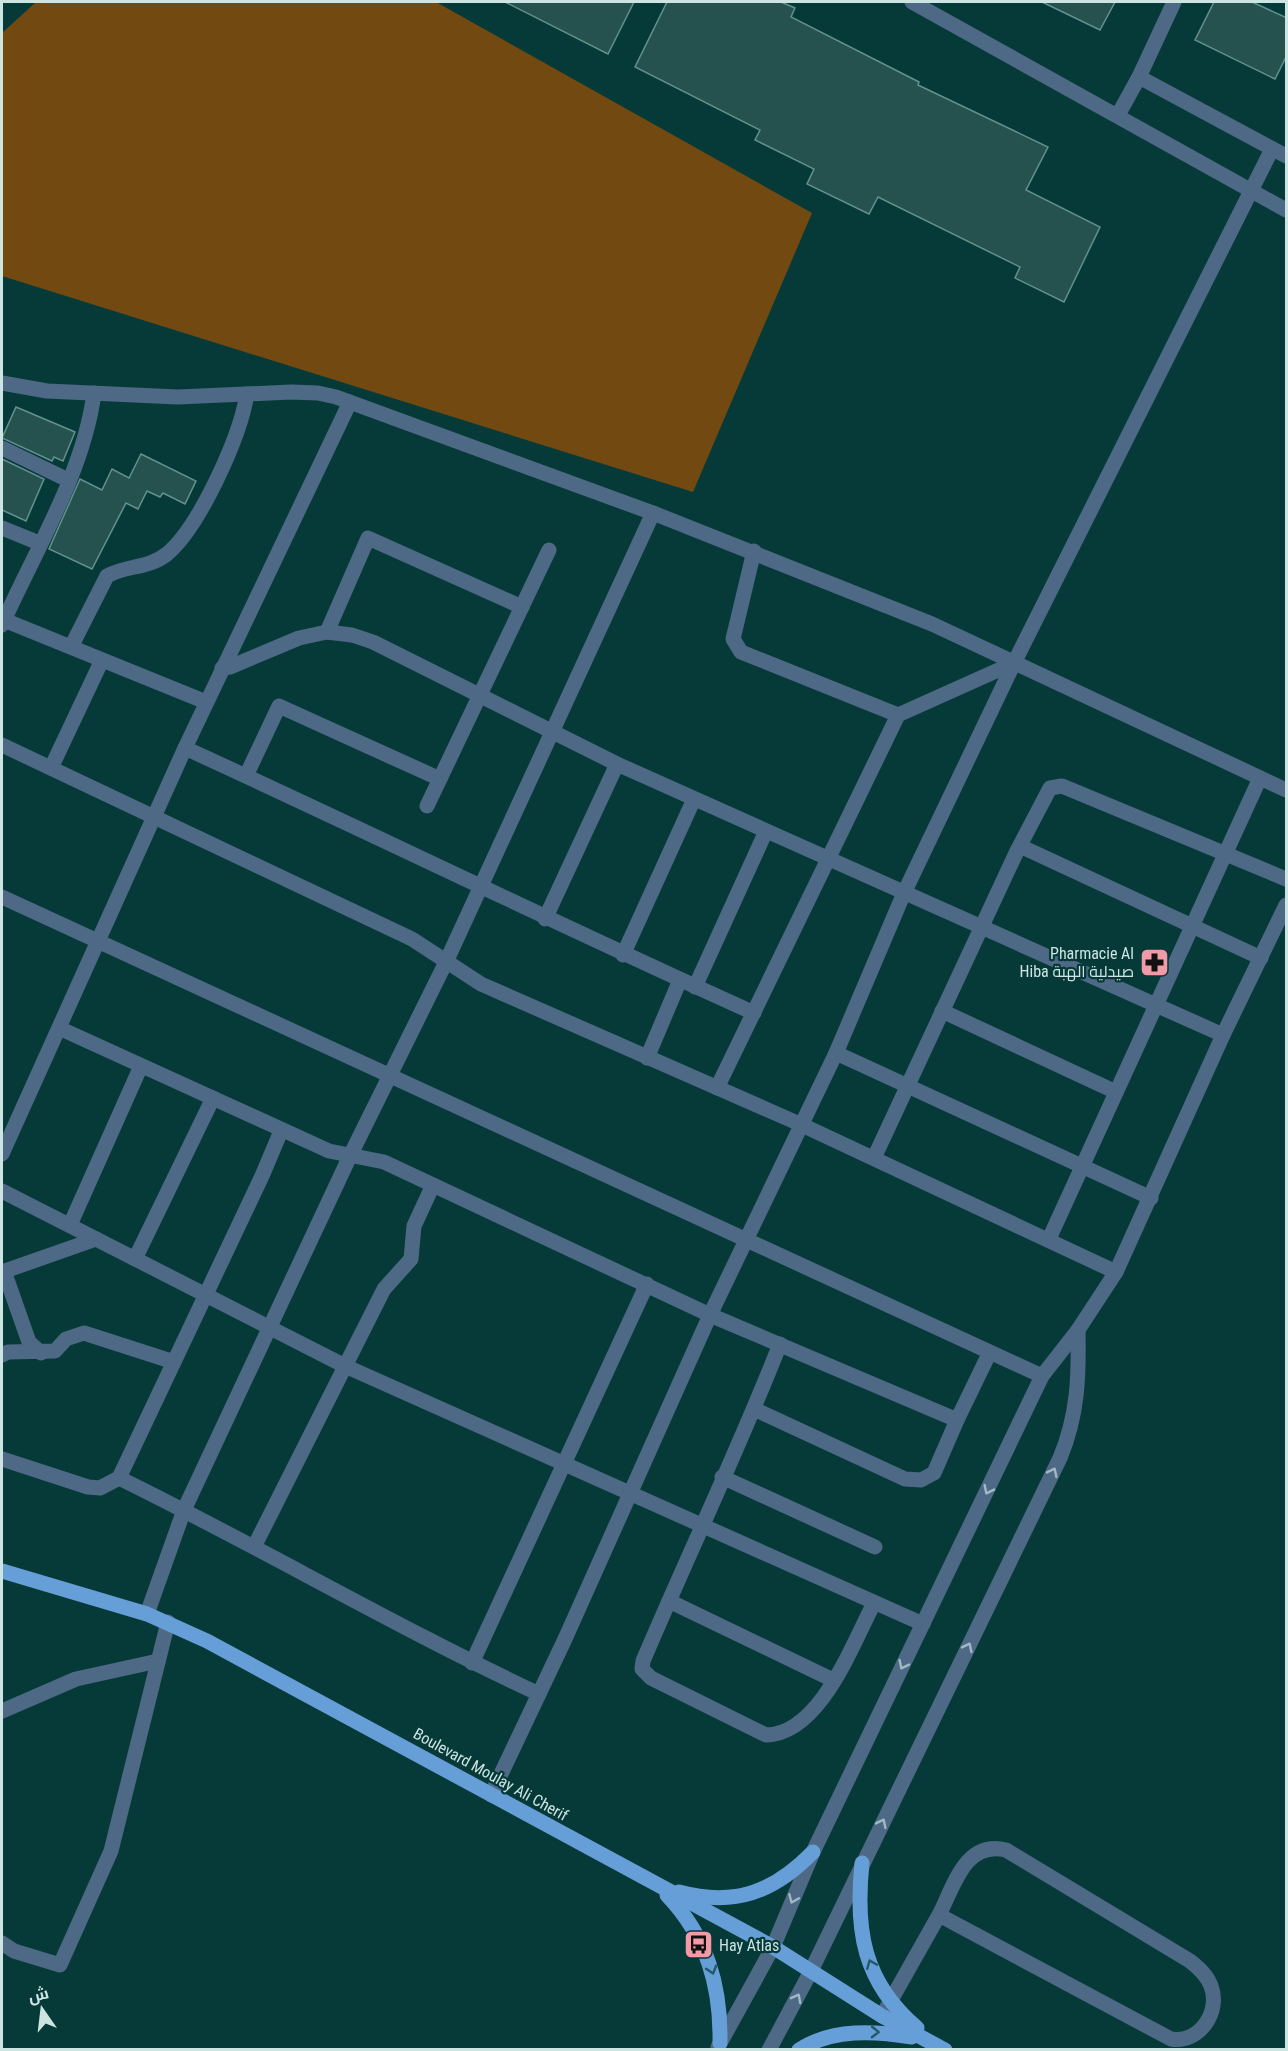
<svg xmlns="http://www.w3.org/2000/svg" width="1288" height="2051" viewBox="0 0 1288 2051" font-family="'Roboto Condensed',Cairo,sans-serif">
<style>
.green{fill:#724a11}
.building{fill:#25524f;stroke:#62918e;stroke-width:1.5}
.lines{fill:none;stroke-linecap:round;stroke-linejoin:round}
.minor{stroke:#4e6986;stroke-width:15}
.major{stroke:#669ed8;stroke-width:15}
.oneway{stroke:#a0b9c2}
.oneway2{stroke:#235868}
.labels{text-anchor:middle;stroke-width:4.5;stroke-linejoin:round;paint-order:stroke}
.poi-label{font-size:16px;fill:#cce4e2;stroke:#063a38;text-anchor:end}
.street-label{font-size:16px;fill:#cce4e2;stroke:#063a38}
</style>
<rect width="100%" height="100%" fill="#063a38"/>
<path class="green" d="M36 2H436L812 213 693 492 2 276V33Z"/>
<g class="building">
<path d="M505 2H634L608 54Z"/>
<path d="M667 2H781L795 8 791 17 919 82 918 85 1048 147 1026 190 1100 227 1064 302 1015 278 1020 267 878 197 869 214 807 184 814 169 755 140 760 130 635 67Z"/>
<path d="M1042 2H1115L1100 30Z"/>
<path d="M1214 2H1252L1287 18V55L1275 79 1195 40Z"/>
<path d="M16 407 75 432 63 461 54 457 52 461 2 438Z"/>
<path d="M141 454 196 481 185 504 163 493 160 497 147 491 138 509 126 503 92 569 49 549 80 479 102 490 112 469 129 478Z"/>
<path d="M2 459 44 479 26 521 2 510Z"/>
</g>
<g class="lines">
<g class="minor">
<path d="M912 2 1286 210"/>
<path d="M1139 77 1286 156"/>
<path d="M1118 115 1139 77 1174 2"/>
<path d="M2 383 47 391 178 397 291 392 318 393 336 397 653 513 932 624 1286 790"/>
<path d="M2 448 68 480"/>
<path d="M2 528 39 543"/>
<path d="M754 551 733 639 741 652 898 715 1014 663"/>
<path d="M4 620 206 702"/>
<path d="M2 625C34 553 84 472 94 393"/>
<path d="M327 632 368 538 522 607"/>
<path d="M71 647 107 576C126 565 148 569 167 554 200 526 240 437 247 394"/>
<path d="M222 668 230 667 299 638 327 632 352 635 373 642 617 764 1223 1035"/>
<path d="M2 745 412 939 481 984 802 1125 1116 1272"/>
<path d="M185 748C375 835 563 927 754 1013"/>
<path d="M51 768 102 660"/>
<path d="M246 776 279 706 440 779"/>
<path d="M427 806 549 550"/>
<path d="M1020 846 1261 958"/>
<path d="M2 897 1042 1376"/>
<path d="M545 919 617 764"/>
<path d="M623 955 694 799"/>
<path d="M695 987 766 831"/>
<path d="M942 1011 1116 1092"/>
<path d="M59 1028 329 1151 384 1162 710 1315 957 1420 989 1354"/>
<path d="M836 1053 1151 1198"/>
<path d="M647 1058 680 980"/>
<path d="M717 1088 898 715"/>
<path d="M2 1154 185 748 350 402"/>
<path d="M874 1158 1017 851 1050 788 1062 786 1286 879"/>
<path d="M2 1191 345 1366 923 1624"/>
<path d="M70 1225 141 1066"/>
<path d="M1049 1239 1260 778"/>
<path d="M135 1259 213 1098"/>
<path d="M4 1271 29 1342 41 1353"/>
<path d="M2 1272 96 1239"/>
<path d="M780 1344C738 1451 688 1555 643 1661L642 1669 651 1678 766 1735C820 1734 852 1645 874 1603"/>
<path d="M2 1355 8 1352 55 1351 66 1339 84 1333 174 1362"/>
<path d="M754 1409 905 1479 921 1480 934 1473 957 1420"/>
<path d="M2 1459 88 1487 100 1488 119 1478 262 1176 281 1131"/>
<path d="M722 1477 875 1547"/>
<path d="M119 1478C260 1547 396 1627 539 1694"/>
<path d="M254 1547 384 1289 411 1259 414 1226 433 1185"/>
<path d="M669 1601 833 1680"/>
<path d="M147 1614 184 1510 350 1156 446 962 653 513"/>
<path d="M472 1663 647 1284"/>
<path d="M2 1711 76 1679 158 1661"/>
<path d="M491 1795 565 1639 710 1315 836 1053 904 893 1014 663 1272 149"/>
<path d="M2 1943 14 1951 60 1965 111 1851 168 1622"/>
<path d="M882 2016 939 1915 1171 2039C1199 2044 1221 2012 1211 1986 1207 1975 1199 1968 1190 1961L1006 1850C965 1840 954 1886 939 1915"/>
<path d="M718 2047 773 1947 813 1852 1042 1376 1078 1330 1116 1272 1223 1035 1286 905"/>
<path d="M769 2050 811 1971 1060 1458C1078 1415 1079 1376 1078 1330"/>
</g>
<g class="major">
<path d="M2 1571 147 1614 207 1641 773 1947 882 2016 945 2050"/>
<path d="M862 1863C855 1930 863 1982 917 2028"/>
<path d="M679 1892C735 1907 774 1892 813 1852"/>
<path d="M667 1895C707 1937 721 1986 720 2043"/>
<path d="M799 2050C833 2028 875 2031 912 2037"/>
</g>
</g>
<defs><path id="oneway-chevron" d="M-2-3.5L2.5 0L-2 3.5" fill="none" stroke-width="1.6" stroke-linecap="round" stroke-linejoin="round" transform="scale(1.5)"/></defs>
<g class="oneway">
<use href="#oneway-chevron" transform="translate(1053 1472) rotate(-64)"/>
<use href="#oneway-chevron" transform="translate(988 1490) rotate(116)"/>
<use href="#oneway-chevron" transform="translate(968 1647) rotate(-64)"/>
<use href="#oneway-chevron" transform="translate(903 1665) rotate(116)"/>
<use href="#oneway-chevron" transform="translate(882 1823) rotate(-64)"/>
<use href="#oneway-chevron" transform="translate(793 1899) rotate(113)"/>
<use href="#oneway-chevron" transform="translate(797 1998) rotate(-62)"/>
</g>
<g class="oneway2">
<use href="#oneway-chevron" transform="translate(871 1964) rotate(-112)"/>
<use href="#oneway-chevron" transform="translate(712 1970) rotate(73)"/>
<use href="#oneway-chevron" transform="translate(875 2032) rotate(1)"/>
</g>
<defs>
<symbol id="pharmacy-square" viewBox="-11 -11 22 22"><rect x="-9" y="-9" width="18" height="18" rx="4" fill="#f39aa7" stroke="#063a38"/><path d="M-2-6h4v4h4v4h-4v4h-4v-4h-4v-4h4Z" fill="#111"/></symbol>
<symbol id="bus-square" viewBox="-11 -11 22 22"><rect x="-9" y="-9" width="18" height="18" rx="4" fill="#f39aa7" stroke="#063a38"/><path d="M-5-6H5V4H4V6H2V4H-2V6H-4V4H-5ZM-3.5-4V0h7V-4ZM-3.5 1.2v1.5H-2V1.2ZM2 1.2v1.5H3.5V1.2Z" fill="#111"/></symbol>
</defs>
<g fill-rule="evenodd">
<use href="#pharmacy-square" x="1138" y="946" width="33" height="33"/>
<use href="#bus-square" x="682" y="1928" width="33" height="33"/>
</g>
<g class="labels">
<g class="poi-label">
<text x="1134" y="959">Pharmacie Al<tspan x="1134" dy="18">Hiba صيدلية الهبة</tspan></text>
<text x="719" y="1951" text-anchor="start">Hay Atlas</text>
</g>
<g class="street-label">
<text transform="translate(491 1774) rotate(29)" y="6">Boulevard Moulay Ali Cherif</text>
</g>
</g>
<rect width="1288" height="2051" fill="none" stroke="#cce4e2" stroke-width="6"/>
<g transform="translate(42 2009) rotate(346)" stroke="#063a38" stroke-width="4.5" paint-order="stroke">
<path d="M0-4.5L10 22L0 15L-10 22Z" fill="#cce4e2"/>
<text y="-9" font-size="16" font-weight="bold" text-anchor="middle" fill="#cce4e2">ش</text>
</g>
</svg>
